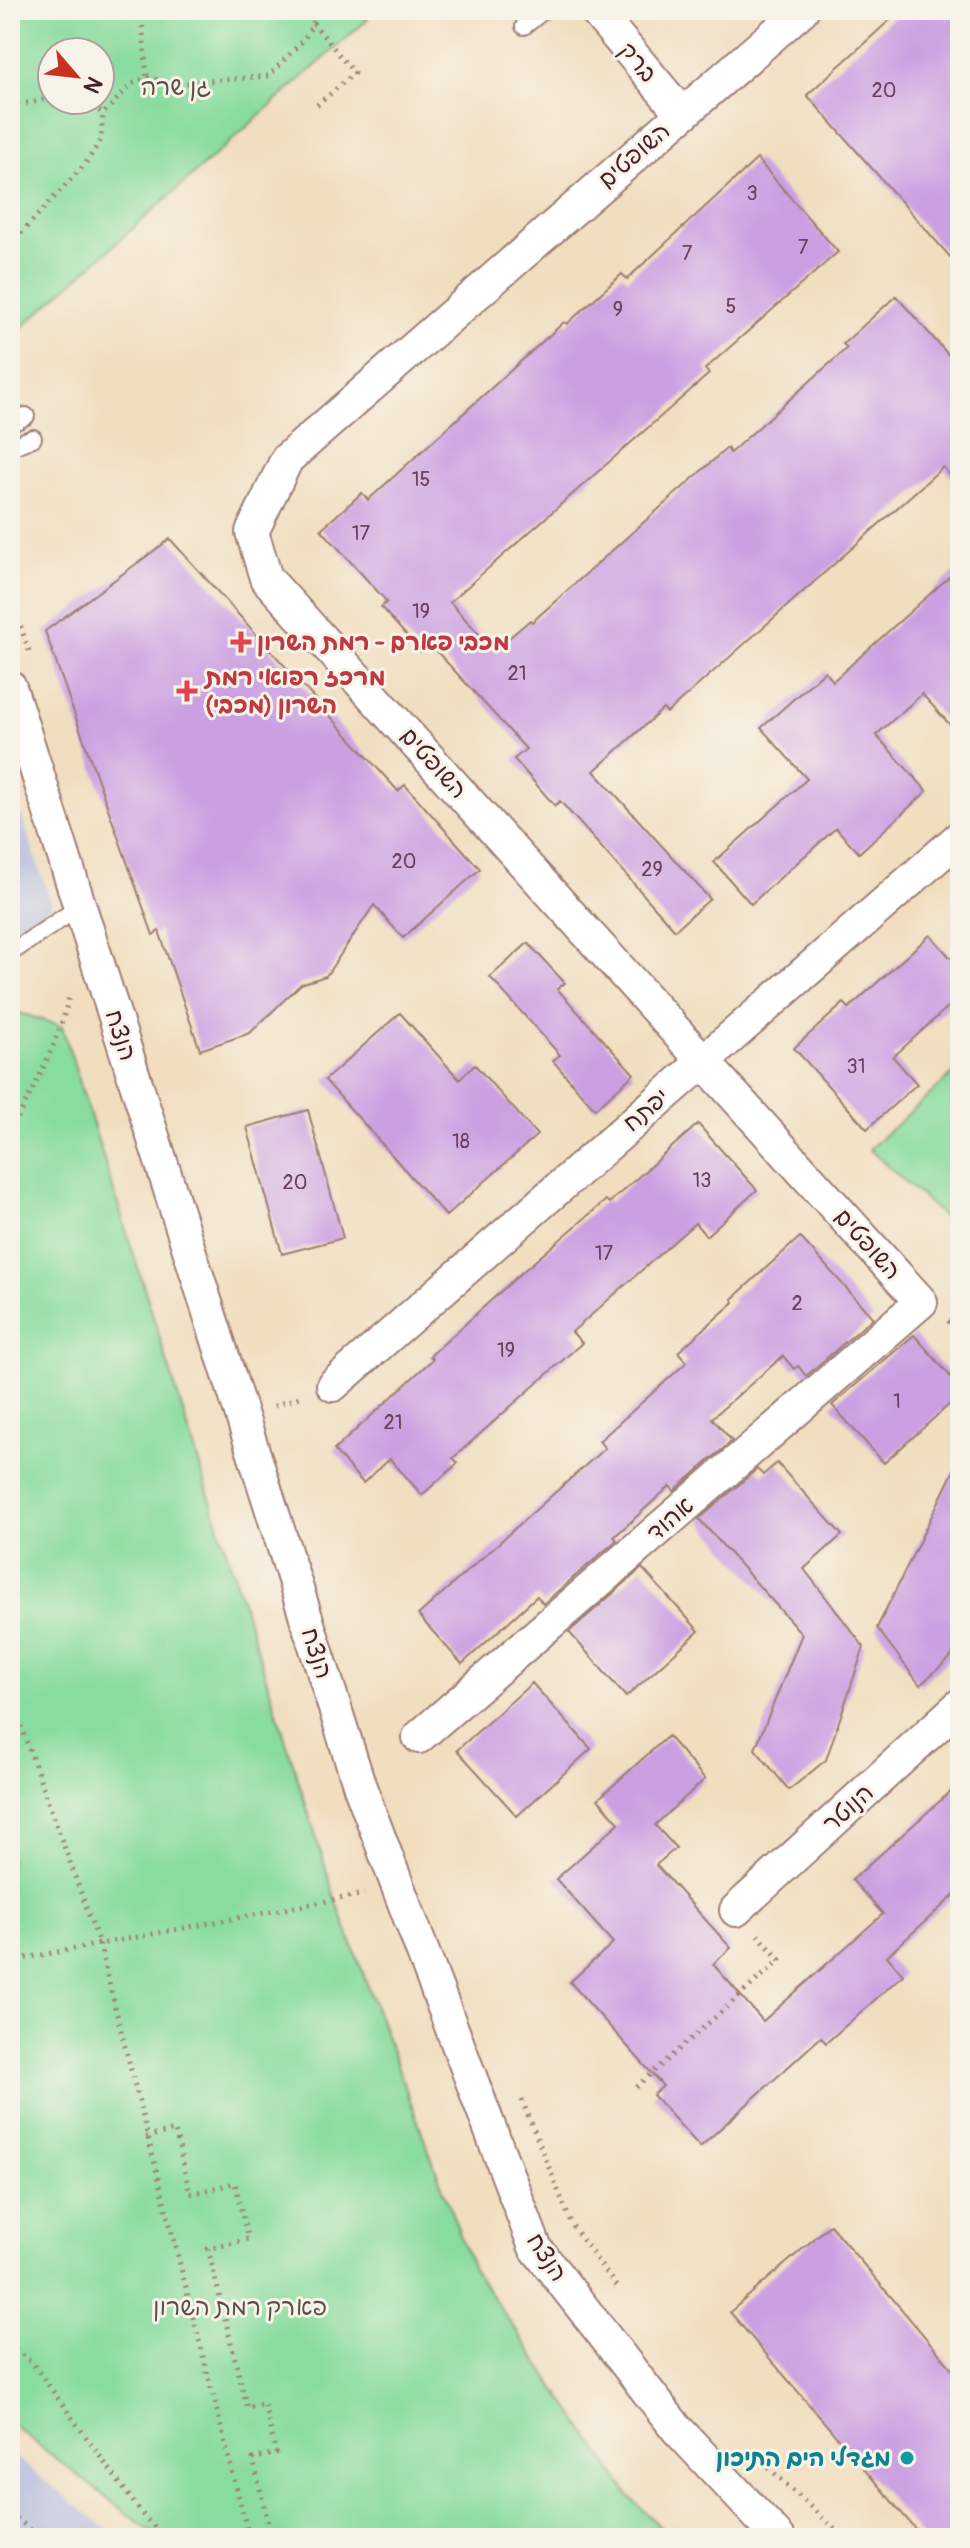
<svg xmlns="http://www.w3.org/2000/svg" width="970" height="2548" viewBox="0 0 970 2548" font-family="Pangolin,'Playpen Sans Hebrew',sans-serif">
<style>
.industrial{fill:#bcc3de}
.green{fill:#88dc9e;stroke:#697e64;stroke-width:2;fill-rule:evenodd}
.building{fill:#cba0e2}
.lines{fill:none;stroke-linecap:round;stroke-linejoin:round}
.lane-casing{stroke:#9e7e75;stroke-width:20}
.street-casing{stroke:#9e7e75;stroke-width:36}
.path{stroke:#9e7e75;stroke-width:5;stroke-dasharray:2 6;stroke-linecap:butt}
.lane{stroke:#fff;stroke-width:16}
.street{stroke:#fff;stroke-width:32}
.health-dot{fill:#e0444e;stroke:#f7f3e8;stroke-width:3}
.culture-dot{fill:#0f9aa8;stroke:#f7f3e8;stroke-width:3}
.labels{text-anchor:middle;stroke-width:6;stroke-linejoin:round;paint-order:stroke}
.number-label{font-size:20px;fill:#6a3f59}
.street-label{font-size:24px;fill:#4a1f2b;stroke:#f7f3e8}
.park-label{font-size:24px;fill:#5a4e48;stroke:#f7f3e8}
.health-label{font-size:24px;font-weight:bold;fill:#be3a42;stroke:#f7f3e8;text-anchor:start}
.culture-label{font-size:24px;font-weight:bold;fill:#0d838f;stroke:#f7f3e8;text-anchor:end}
</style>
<rect width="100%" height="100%" fill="#f7f3e8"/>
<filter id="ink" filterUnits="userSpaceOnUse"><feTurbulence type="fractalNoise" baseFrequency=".0125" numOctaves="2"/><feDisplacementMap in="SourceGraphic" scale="16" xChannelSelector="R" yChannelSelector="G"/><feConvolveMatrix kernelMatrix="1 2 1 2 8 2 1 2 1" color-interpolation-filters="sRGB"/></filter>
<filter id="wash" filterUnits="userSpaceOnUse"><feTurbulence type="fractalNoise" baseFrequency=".006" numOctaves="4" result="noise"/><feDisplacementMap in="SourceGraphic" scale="32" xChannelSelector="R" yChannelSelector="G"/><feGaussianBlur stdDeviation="1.8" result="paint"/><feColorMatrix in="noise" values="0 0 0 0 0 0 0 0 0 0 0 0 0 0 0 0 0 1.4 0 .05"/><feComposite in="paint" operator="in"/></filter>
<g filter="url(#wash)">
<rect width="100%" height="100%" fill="#f1debf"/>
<g class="industrial">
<path d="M10 782 52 906 10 935Z"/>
<path d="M10 2453 118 2538H10Z"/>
</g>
<g class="green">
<path d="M10 10H356L368 19 20 329 10 323ZM52 52H100V100H52Z"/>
<path d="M10 1010 62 1026 336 1901 472 2267 631 2498 671 2538H159L10 2423Z"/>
<path d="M960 1068V1232L869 1149Z"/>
</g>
<g id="blocks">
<g class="building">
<path d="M901 10H960V268L807 95Z"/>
<path d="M757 159 838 252 705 369 709 374 450 602 494 651 530 620 532 622 727 448 730 453 847 348 843 344 896 296 960 368V486L943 467 667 713 663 709 594 771 710 899 675 930 560 801 555 806 514 759 526 749 430 644 421 652 381 607 387 602 321 529 362 493 368 500 564 322 567 324 622 274 627 279Z"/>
<path d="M170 539 398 791 405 785 480 869 403 938 374 905 326 976 301 984 250 1033 200 1050 159 931 153 935 45 631Z"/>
<path d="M960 567V736L922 694 876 735 927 791 859 853 836 828 751 904 714 862 807 779 761 728 825 671 833 681Z"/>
<path d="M930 935 960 968V996L893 1057 917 1084 867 1129 794 1048 844 1003 849 1008Z"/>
<path d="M528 943 565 983 557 989 634 1074 595 1109 553 1061 560 1055 490 977Z"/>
<path d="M400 1013 459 1079 475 1065 537 1135 446 1216 325 1080Z"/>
<path d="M308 1110 343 1238 282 1254 247 1127Z"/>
<path d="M698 1124 757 1190 706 1236 695 1223 572 1332 582 1343 453 1458 458 1463 422 1495 390 1459 363 1483 334 1450 433 1359 430 1356 520 1274 606 1200 609 1203Z"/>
<path d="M800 1237 873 1318 806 1376 798 1366 794 1369 783 1356 712 1418 732 1441 674 1491 670 1486 614 1537 617 1540 543 1604 537 1596 462 1664 418 1615 605 1448 599 1441 687 1362 678 1352 734 1302 732 1299Z"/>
<path d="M914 1335 960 1387V1395L884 1463 832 1405Z"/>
<path d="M960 1458V1639L951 1657 920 1685 877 1628Z"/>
<path d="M777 1463 842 1535 804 1569 864 1647 826 1760 789 1790 755 1749 802 1634 699 1519 757 1469 763 1475Z"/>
<path d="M642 1568 699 1631 626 1697 569 1632Z"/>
<path d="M532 1683 591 1749 517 1816 457 1750Z"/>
<path d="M668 1736 705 1779 655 1825 676 1848 656 1865 731 1948 713 1964 763 2021 883 1914 852 1880 960 1783V1890L887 1956 903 1975 826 2043 821 2037 700 2147 653 2095 663 2086 570 1982 613 1943 556 1879 619 1823 598 1799Z"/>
<path d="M830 2225 960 2378V2538H923L730 2312Z"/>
</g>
</g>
</g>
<g filter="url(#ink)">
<use href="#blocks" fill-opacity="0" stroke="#9e7e75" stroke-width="2"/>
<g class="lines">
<defs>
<g id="lane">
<path d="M524 26 544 10"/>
<path d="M10 424 26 416"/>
<path d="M10 447 33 438"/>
<path d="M10 953 81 906"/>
</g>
<g id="street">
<path d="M595 10 682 114"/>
<path d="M10 687 360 1787 535 2247 677 2429 779 2538"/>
<path d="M333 1385 960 837"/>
<path d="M419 1737 921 1302 266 578 252 532 287 459 802 10"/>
<path d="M736 1910 960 1705"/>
</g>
</defs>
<use href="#lane" class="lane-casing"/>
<use href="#street" class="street-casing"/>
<g class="path">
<path d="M141 10 147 77"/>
<path d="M313 23 355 74"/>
<path d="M87 100 103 114"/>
<path d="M10 103H30L52 98"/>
<path d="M317 105 358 70"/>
<path d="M10 245 85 164 101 140 103 114 132 84 147 77 174 84 269 76 305 38 320 10"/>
<path d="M10 596 31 656"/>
<path d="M10 1132C34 1088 57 1046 69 997"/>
<path d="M948 1321 960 1329"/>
<path d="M274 1406 302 1396"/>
<path d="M10 1696 99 1943 249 2538"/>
<path d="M10 1961 364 1894"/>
<path d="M636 2087 780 1960 758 1935"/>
<path d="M522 2100 572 2225 618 2289"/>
<path d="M146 2137 175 2130 190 2194 235 2183 248 2239 208 2249 247 2408 264 2403 276 2453 253 2459 271 2535 259 2538"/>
<path d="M10 2344 33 2364 145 2518 168 2538"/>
<path d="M757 2457 844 2538"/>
<path d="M10 2514 42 2538"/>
</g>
<use href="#lane" class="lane"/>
<use href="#street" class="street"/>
</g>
</g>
<g class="health-dot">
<path d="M237 630h8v8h8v8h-8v8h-8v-8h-8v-8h8z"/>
<path d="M183 679h8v8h8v8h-8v8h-8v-8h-8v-8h8z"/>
</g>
<circle class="culture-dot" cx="907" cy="2458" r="8"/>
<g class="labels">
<g class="number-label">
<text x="884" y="97">20</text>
<text x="752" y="200">3</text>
<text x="803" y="254">7</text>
<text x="687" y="260">7</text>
<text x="731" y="313">5</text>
<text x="618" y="316">9</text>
<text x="421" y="486">15</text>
<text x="361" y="540">17</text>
<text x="421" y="618">19</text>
<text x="517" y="680">21</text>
<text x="404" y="868">20</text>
<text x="652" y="876">29</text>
<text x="856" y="1073">31</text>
<text x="461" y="1148">18</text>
<text x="702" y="1187">13</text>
<text x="295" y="1189">20</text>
<text x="604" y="1260">17</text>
<text x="797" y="1310">2</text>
<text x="506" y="1357">19</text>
<text x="897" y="1408">1</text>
<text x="393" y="1429">21</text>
</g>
<g class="street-label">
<text transform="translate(638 62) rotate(50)" y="8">ברק</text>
<text transform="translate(634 155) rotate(-41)" y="8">השופטים</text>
<text transform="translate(434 763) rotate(48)" y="8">השופטים</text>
<text transform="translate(121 1035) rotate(72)" y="8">הנצח</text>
<text transform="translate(646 1110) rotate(-41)" y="8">יפתח</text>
<text transform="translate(868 1244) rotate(48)" y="8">השופטים</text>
<text transform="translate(670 1519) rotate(-41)" y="8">אהוד</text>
<text transform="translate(317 1653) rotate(72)" y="8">הנצח</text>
<text transform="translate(848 1808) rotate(-42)" y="8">הנוטר</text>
<text transform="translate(547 2257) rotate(57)" y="8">הנצח</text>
</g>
<g class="park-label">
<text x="176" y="95">גן שרה</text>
<text x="240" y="2315">פארק רמת השרון</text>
</g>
<g class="health-label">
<text x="257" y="650">מכבי פארם - רמת השרון</text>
<text x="205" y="685">מרכז רפואי רמת<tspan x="205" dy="28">השרון (מכבי)</tspan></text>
</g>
<g class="culture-label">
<text x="891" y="2466">מגדלי הים התיכון</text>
</g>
</g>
<rect width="970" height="2548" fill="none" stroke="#f7f3e8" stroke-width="40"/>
<g transform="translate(76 76) rotate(118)"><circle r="38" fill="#f7f3e8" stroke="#b29e9c" stroke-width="2"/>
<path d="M0-6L14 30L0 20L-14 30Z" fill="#c8321e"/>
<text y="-12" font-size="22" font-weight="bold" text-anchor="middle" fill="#4a1f2b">N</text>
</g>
</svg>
